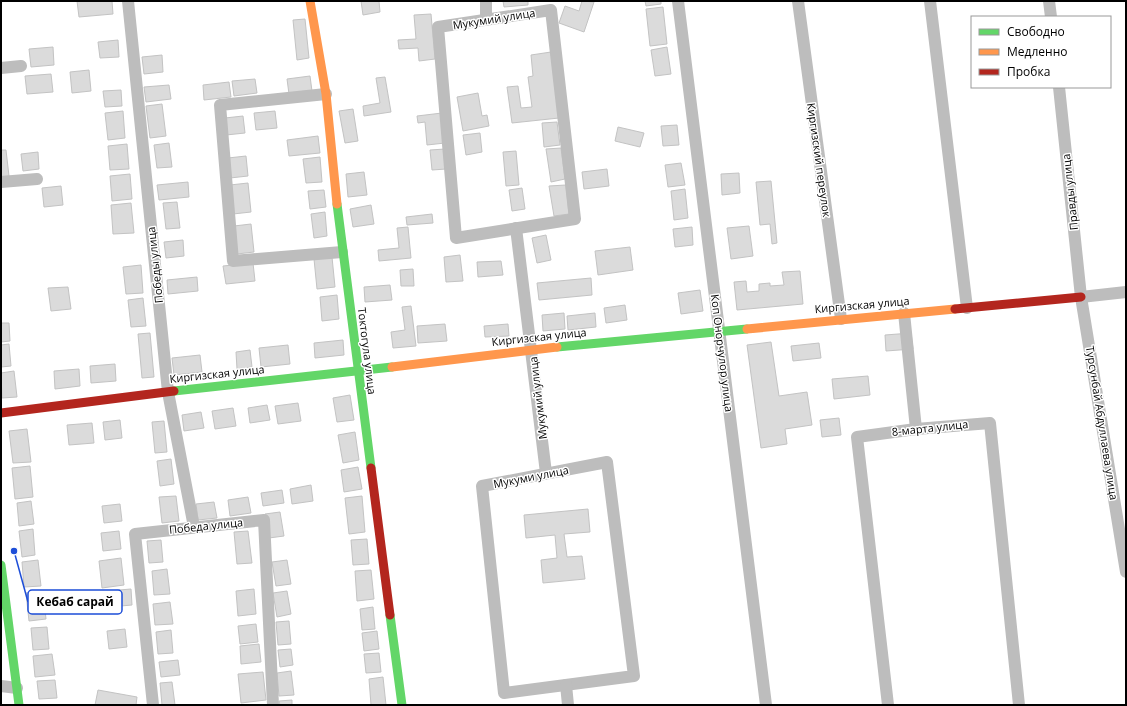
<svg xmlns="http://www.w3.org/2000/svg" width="1127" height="706" viewBox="0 0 1127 706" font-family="'Open Sans',sans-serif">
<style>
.building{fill:#dbdbdb;stroke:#c3c3c3}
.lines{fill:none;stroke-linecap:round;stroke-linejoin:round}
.street{stroke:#bdbdbd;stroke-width:12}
.fast{stroke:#63d668;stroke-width:9}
.slow{stroke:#ff974d;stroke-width:9}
.jam{stroke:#b3261e;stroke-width:9}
.labels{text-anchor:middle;stroke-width:3;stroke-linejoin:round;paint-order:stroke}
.street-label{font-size:11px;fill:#000;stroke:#fff}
.leader{fill:none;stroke:#1d4ed8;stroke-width:1.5}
.callout-dot{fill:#1d4ed8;stroke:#fff;stroke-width:1.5}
.callout{fill:#fff;stroke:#1d4ed8;stroke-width:1.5}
.callout-label{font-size:12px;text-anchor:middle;font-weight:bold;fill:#000}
</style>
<rect width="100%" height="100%" fill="#fff"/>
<g class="building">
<path d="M77 1H112L113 14 79 17Z"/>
<path d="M361 1H379L380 12 363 15Z"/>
<path d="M503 1H528V5L504 7Z"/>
<path d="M582 1 594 2 584 32 559 23 565 6 579 11Z"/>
<path d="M645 1H661V4L646 6Z"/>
<path d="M663 7 667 44 650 46 646 9Z"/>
<path d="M431 14 435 59 419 61 418 48 399 49 398 40 416 39 414 15Z"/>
<path d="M305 19 309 58 297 60 293 20Z"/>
<path d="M118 40 119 57 100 58 98 42Z"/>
<path d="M53 47 54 65 31 67 29 49Z"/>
<path d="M667 47 671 74 655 76 651 50Z"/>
<path d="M551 52 559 118 512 123 507 87 518 86 521 108 532 107 528 77 533 76 531 55Z"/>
<path d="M162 55 163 72 144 74 142 57Z"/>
<path d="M89 70 91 91 72 93 70 72Z"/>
<path d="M51 74 53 92 27 94 25 76Z"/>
<path d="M310 76 312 91 289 94 287 79Z"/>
<path d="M385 77 391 112 364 116 363 106 380 103 376 78Z"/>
<path d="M255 79 257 93 234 96 232 81Z"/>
<path d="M229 82 231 97 204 100 203 85Z"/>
<path d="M169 85 171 99 146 102 144 87Z"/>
<path d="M121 90 122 106 105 107 103 91Z"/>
<path d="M478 93 482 116 487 115 489 126 463 131 457 97Z"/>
<path d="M162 104 166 136 150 138 146 106Z"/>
<path d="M353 109 358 141 345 143 339 111Z"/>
<path d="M123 111 125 138 108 140 105 113Z"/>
<path d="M275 111 277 128 256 130 254 113Z"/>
<path d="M442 113 445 143 427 145 425 122 418 123 417 116Z"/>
<path d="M243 116 245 133 226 135 225 118Z"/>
<path d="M557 122 560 145 544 147 542 123Z"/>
<path d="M677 125 679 145 663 146 661 126Z"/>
<path d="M618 127 644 133 640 147 615 141Z"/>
<path d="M480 133 482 152 466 155 463 135Z"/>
<path d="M318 136 320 153 289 156 287 140Z"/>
<path d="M169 143 172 167 157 168 154 145Z"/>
<path d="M127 144 129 169 110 170 108 146Z"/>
<path d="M561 148 565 179 551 182 546 149Z"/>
<path d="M445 149 446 169 432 170 430 150Z"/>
<path d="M1 150H6L9 176 1 177Z"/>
<path d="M516 151 519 185 506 186 503 152Z"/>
<path d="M38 152 39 169 23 171 21 154Z"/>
<path d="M246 156 248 176 230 178 228 158Z"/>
<path d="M320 157 322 182 306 183 303 159Z"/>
<path d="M681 163 685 185 668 187 665 165Z"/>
<path d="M607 169 609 186 584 189 582 172Z"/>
<path d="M364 172 367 195 348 197 346 174Z"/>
<path d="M739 173 740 193 722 195 721 174Z"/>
<path d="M130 174 132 199 112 201 110 176Z"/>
<path d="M771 181 777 243 772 244 770 224 760 225 756 182Z"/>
<path d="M188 182 189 197 159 200 157 185Z"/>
<path d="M248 183 251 212 233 214 230 185Z"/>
<path d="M566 185 569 214 554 216 549 186Z"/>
<path d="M61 186 63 205 44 207 42 188Z"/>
<path d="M522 188 525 209 512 211 509 190Z"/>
<path d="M685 189 688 218 674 220 671 191Z"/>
<path d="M324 190 326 207 310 209 308 191Z"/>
<path d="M177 202 180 228 166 229 163 203Z"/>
<path d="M131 203 134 233 113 234 111 205Z"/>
<path d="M371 205 374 224 353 227 350 209Z"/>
<path d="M325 212 327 236 314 238 311 214Z"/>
<path d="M432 214 433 223 407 225 406 217Z"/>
<path d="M251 224 254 252 237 254 234 226Z"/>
<path d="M749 226 753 256 731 259 727 228Z"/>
<path d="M408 227 411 258 379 261 378 250 399 248 397 228Z"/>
<path d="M692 227 693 245 675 247 673 229Z"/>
<path d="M546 235 551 260 537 263 532 238Z"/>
<path d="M183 240 184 256 166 258 164 242Z"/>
<path d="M630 247 633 270 598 275 595 251Z"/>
<path d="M460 255 463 281 446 282 444 257Z"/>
<path d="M332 257 335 287 317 289 314 259Z"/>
<path d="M501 261 503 275 478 277 477 262Z"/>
<path d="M253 263 255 281 226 284 223 266Z"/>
<path d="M141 265 143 293 126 294 123 267Z"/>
<path d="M413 269 414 286H401L400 270Z"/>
<path d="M800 271 803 304 737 310 734 282 746 281 747 292 759 291V284L770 283V286L784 285 782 272Z"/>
<path d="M197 277 198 291 168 294 167 280Z"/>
<path d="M591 278 592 295 539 300 537 283Z"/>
<path d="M390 285 392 300 365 302 364 287Z"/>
<path d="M68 287 71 309 51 311 48 288Z"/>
<path d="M700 290 703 311 681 314 678 293Z"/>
<path d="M337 295 339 319 322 321 320 297Z"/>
<path d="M143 298 146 326 131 327 128 300Z"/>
<path d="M625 305 627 320 606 323 604 308Z"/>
<path d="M411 306 416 346 393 348 391 332 405 330 402 307Z"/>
<path d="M564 313 565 329 543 331 542 315Z"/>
<path d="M595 313 596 327 568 330 567 316Z"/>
<path d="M1 323H9L10 341 1 342Z"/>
<path d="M445 324 447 341 418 343 417 326Z"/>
<path d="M508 324 509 336 485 337 484 326Z"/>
<path d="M150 333 154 377 142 378 138 334Z"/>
<path d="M911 333 913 349 886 351 885 335Z"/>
<path d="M343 340 344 355 315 358 314 343Z"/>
<path d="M771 342 779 396 807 392 812 425 785 429 787 444 761 448 747 345Z"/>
<path d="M819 343 821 358 793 361 791 346Z"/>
<path d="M9 344 11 366 1 367V345Z"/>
<path d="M288 345 290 364 261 367 259 348Z"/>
<path d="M250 350 252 367 237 369 236 352Z"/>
<path d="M200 355 202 372 174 375 172 358Z"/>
<path d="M115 364 116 381 91 383 90 366Z"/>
<path d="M79 369 80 386 55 389 54 371Z"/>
<path d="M14 371 17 397 2 398 1 373Z"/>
<path d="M868 376 870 395 834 399 832 379Z"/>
<path d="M350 395 354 420 337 422 333 398Z"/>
<path d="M298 403 301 421 278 424 275 406Z"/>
<path d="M267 405 270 420 250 423 248 408Z"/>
<path d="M233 408 236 426 215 429 212 411Z"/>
<path d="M201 412 204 428 184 431 182 415Z"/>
<path d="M839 418 841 435 822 437 820 420Z"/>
<path d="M120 420 122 438 105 440 103 422Z"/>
<path d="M164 421 167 452 155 453 152 422Z"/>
<path d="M92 423 94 443 69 445 67 425Z"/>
<path d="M27 429 31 462 13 463 9 431Z"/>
<path d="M355 432 359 460 343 463 338 435Z"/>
<path d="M171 459 174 484 160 486 157 461Z"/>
<path d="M30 466 33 497 15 499 12 468Z"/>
<path d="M358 467 362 489 344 492 341 470Z"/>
<path d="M311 485 313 501 292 504 290 489Z"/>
<path d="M282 490 284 503 263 506 261 493Z"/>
<path d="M176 496 179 521 162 523 159 497Z"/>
<path d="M362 496 365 532 349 534 345 498Z"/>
<path d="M248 497 251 513 230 516 228 500Z"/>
<path d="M31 501 34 524 19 526 17 503Z"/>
<path d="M214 502 217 518 198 520 196 504Z"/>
<path d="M120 504 122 521 104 523 102 506Z"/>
<path d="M588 509 590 532 564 534 567 557 582 556 585 579 543 583 541 560 557 558 555 535 526 538 524 515Z"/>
<path d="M280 512 284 536 269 538 265 514Z"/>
<path d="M33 529 35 555 22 557 19 531Z"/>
<path d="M119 531 121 549 103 551 101 533Z"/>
<path d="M248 531 252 563 237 564 234 532Z"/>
<path d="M367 539 369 564 353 565 351 540Z"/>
<path d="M161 540 163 562 149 563 147 541Z"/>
<path d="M121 558 124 585 102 588 99 561Z"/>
<path d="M38 560 41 586 24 587 22 562Z"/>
<path d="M287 560 291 584 276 586 272 562Z"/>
<path d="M167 569 170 594 154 595 152 571Z"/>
<path d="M371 570 374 599 357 601 355 571Z"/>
<path d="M131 589 132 605 98 608 96 592Z"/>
<path d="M254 589 256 614 238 616 236 591Z"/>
<path d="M43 591 46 619 29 621 26 593Z"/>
<path d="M287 591 291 614 277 617 273 593Z"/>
<path d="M170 602 173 624 155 625 153 604Z"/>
<path d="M373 607 375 629 362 630 360 609Z"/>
<path d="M289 621 291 644 278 645 276 622Z"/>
<path d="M256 624 258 642 240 644 238 626Z"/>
<path d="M47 627 49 649 33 650 31 628Z"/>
<path d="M125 629 127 647 109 649 107 631Z"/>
<path d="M171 630 173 653 158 654 156 632Z"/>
<path d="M377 631 379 649 364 651 362 633Z"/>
<path d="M259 644 261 662 241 664 240 646Z"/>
<path d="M291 649 293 665 280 667 278 650Z"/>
<path d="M379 653 381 672 366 673 364 654Z"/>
<path d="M52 654 55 675 35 677 33 656Z"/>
<path d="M178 660 180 675 161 677 159 662Z"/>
<path d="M291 671 294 695 279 696 277 673Z"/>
<path d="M263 672 266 700 241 703 238 674Z"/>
<path d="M383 677 386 705H371L369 679Z"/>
<path d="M55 680 57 698 39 699 37 681Z"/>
<path d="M172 682 175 705H162L160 683Z"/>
<path d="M98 690 137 697 136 705H95Z"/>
<path d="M292 700V705H280L279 701Z"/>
</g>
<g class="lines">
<g class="street">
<path d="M128 1 168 392 194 527"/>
<path d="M486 1V20"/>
<path d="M678 1 766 705"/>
<path d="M798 1 841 319"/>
<path d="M930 1 967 308"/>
<path d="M1049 1 1051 17"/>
<path d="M551 10 575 219 456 238 438 27Z"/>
<path d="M1 68 21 66"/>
<path d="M1059 87 1081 297 1126 572"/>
<path d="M326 94 220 105 233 261 342 252"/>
<path d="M1 182 37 179"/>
<path d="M516 228 546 473"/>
<path d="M1081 297 1126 292"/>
<path d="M904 313 916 429"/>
<path d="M607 462 634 676 504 693 482 486Z"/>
<path d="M566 685 568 705"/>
<path d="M1 686 17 688"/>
<path d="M153 705 135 534 264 520 273 705"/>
<path d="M888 705 857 437 916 429 990 423 1019 705"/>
</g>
<g class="fast">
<path d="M337 204 371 468"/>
<path d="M557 347 747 329"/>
<path d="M174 391 392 367"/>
<path d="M1 565 19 705"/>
<path d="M390 615 402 705"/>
</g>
<g class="slow">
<path d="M310 1 326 94 337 204"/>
<path d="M747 329 955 309"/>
<path d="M392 367 557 347"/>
</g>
<g class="jam">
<path d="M955 309 1081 297"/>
<path d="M1 413 174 391"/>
<path d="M371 468 390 615"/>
</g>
</g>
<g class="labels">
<g class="street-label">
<text transform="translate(494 19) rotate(-9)" y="4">Мукумий улица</text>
<text transform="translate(819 160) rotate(82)" y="4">Киргизский переулок</text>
<text transform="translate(1070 192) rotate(-96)" y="4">Правды улица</text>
<text transform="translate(155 265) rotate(-96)" y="4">Победы улица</text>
<text transform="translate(862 305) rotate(-5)" y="4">Киргизская улица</text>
<text transform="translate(539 337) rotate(-6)" y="4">Киргизская улица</text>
<text transform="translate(367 351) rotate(83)" y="4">Токтогула улица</text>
<text transform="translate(722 353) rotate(83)" y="4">Коп Онорчулор улица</text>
<text transform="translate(217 374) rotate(-6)" y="4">Киргизская улица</text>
<text transform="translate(538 398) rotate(-97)" y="4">Мукумий улица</text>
<text transform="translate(1102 423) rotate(81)" y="4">Турсунбай Абдуллаева улица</text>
<text transform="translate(930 428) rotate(-6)" y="4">8-марта улица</text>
<text transform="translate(531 477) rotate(-11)" y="4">Мукуми улица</text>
<text transform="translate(206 526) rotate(-6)" y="4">Победа улица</text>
</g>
</g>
<path class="leader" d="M14 551L28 602"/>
<circle class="callout-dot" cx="14" cy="551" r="4"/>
<rect class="callout" x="28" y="590" width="94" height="24" rx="4"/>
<g class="callout-label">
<text x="75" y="606">Кебаб сарай</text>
</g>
<rect width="1127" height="706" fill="none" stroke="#000000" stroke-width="4"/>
<rect x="971" y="16" width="140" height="72" fill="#ffffff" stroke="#999999"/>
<rect x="979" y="29" width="20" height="6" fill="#63d668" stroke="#999999"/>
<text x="1007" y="36" font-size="12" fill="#000000">Свободно</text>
<rect x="979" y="49" width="20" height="6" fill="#ff974d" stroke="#999999"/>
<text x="1007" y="56" font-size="12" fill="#000000">Медленно</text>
<rect x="979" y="69" width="20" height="6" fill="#b3261e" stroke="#999999"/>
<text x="1007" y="76" font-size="12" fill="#000000">Пробка</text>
</svg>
